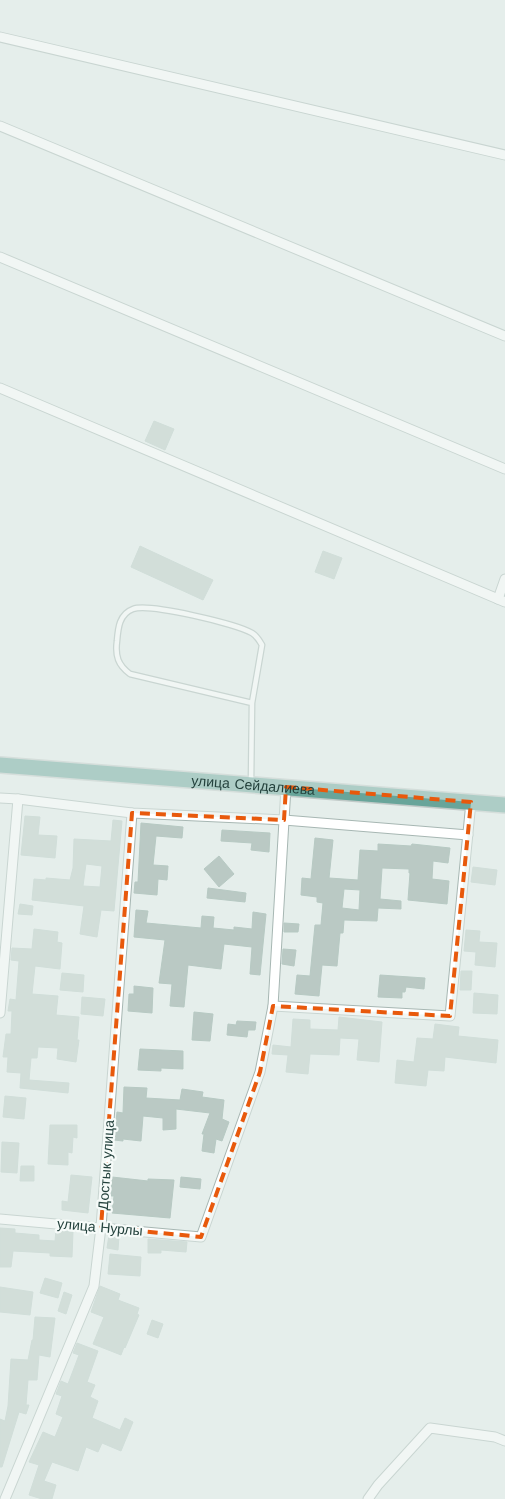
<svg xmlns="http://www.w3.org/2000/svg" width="505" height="1499" viewBox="0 0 505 1499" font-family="'Work Sans',sans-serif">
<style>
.building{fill:#bac9c4;stroke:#b7c9c3;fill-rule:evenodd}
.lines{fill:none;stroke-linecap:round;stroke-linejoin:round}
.lane-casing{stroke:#a7b7b3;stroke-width:7}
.street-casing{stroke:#a7b7b3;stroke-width:11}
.primary-casing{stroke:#c1cac8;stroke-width:18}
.lane{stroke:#fff;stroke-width:4.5}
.street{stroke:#fff;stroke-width:9}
.primary{stroke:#68a59a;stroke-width:15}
.marked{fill:none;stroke:#e8590c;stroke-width:4;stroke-dasharray:10 6;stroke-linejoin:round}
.labels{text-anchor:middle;stroke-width:4.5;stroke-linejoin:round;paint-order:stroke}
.street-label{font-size:14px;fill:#23413c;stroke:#f6fbf9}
</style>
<rect width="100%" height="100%" fill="#e5eeeb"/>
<g class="building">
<path d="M154 421 174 429 165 450 145 441Z"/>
<path d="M140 546 213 580 203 600 131 567Z"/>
<path d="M323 551 342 558 334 579 315 572Z"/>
<path d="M25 816 40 817 38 835 57 836 55 858 21 855Z"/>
<path d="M113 820 122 821 114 911 101 910 97 937 80 934 84 906 32 900 34 879 46 880V878L70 880 73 868 74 839 111 841ZM86 864 102 866 100 887 83 886Z"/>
<path d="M141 823 183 827 182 838 156 836 153 865 168 866 167 880 158 879 157 895 134 893 135 882H138Z"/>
<path d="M222 830 270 833 269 852 251 850 252 843 221 841Z"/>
<path d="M315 838 333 840 329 878 358 880 360 850 378 851V844L411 846 412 844 450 848 448 863 433 861 432 879 449 881 447 904 408 900 410 873H409V869L382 868 380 899 401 901V909L378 908 377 921 344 920 343 933H340L337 966 322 965 319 996 295 994 297 975 310 976 315 925H321L323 903 317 902V897L301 895 302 878 311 879ZM344 889 360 890 359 910 342 908Z"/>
<path d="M219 856 234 874 219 887 204 869Z"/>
<path d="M473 867 497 870 495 885 471 882Z"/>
<path d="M208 888 246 893 245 902 207 898Z"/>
<path d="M20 904 33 906 32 915 18 914Z"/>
<path d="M136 910 148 911 146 923 201 928 202 916 214 917 213 928 234 930V927L252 929 253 912 266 914 260 975 250 974 252 947 224 944 221 969 188 965 184 1007 170 1006 172 984 159 983 165 940 134 937Z"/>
<path d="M284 923 299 924 298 932H284Z"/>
<path d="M34 929 58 932 57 942 62 943 60 969 35 966 32 994 58 996 56 1015 79 1017 77 1040H79L76 1062 57 1059 58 1048 38 1047 37 1058H31L29 1080 69 1083 68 1093 20 1088 21 1073 7 1072 8 1057H3L6 1034H11L12 1011H8L10 999 16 1000 19 961 11 960 12 948 32 949Z"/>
<path d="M466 930 480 931 479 942 497 943 495 967 475 965 476 952 464 951Z"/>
<path d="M283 949 296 950 294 966 282 964Z"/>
<path d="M461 971H472L471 990H460Z"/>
<path d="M62 973 84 975 83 992 60 990Z"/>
<path d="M380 975 425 978 424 989 406 987 405 992H402V998L378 997Z"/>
<path d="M134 986 153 988 152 1013 128 1011 129 994H134Z"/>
<path d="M474 993 498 995 497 1014 473 1013Z"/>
<path d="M82 997 105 999 103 1016 81 1014Z"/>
<path d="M194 1012 213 1014 210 1041 192 1040Z"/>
<path d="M339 1017 382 1022 379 1062 357 1060 359 1039 340 1038 339 1055 310 1054 308 1074 286 1072 288 1055 272 1054 273 1045 291 1047 293 1019 310 1020V1029L338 1030Z"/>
<path d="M237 1021 256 1022 255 1030H248L247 1037 227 1035 228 1024 236 1025Z"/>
<path d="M435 1024 459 1027 458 1036 498 1040 496 1063 445 1057 444 1071 428 1070 426 1086 395 1083 397 1060 414 1062 417 1038 433 1039Z"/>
<path d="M140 1049 183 1051V1069L161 1068V1071L138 1070Z"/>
<path d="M124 1087 147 1088 146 1098 180 1100 182 1089 203 1092 202 1097 224 1100 222 1119 229 1122 222 1141 216 1139 214 1153 202 1151 204 1134H202L210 1113 176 1109V1129L163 1130V1118L143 1116 141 1141 123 1139V1141L114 1140 117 1112 123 1113Z"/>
<path d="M5 1096 26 1098 24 1119 3 1117Z"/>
<path d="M50 1125H77V1138L73 1137 72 1153 68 1152V1165L48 1164Z"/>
<path d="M2 1142 19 1143 17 1173 1 1172Z"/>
<path d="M21 1166H34V1181H20Z"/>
<path d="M71 1175 92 1177 88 1213 62 1210V1201L68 1202Z"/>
<path d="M112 1177 148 1181V1179L174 1180 170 1218 112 1213 114 1196H111Z"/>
<path d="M181 1177 201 1179 200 1189 180 1187Z"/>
<path d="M0 1228 15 1229V1233L39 1235V1240L55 1241 56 1230 73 1232 72 1257 50 1256V1253L13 1251 11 1267H0Z"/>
<path d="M109 1235 119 1236 118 1250 107 1248Z"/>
<path d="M148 1239 187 1242 186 1252 161 1250V1253H148Z"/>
<path d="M110 1254 141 1257 140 1276 108 1274Z"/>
<path d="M45 1278 62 1283 58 1298 40 1293Z"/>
<path d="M100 1286 120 1294 118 1300 139 1308 137 1314 139 1315 125 1348 124 1347 121 1355 93 1344 104 1317 91 1312Z"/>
<path d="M0 1287 33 1292 30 1315 0 1312Z"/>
<path d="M64 1292 72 1295 66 1314 58 1311Z"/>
<path d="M35 1317 55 1318 50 1357 39 1355 37 1380H28L26 1405H29L26 1414 19 1412 2 1467H0V1419L5 1421 8 1406 11 1359 28 1360 32 1340H33Z"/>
<path d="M152 1320 163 1324 158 1338 147 1334Z"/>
<path d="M77 1343 98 1351 87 1382 95 1385 90 1397 98 1401 92 1418 120 1430 125 1418 133 1422 121 1451 102 1443 98 1452 86 1447 78 1471 52 1462 44 1481 56 1485 52 1499H42L29 1495 39 1465 29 1462 43 1432 55 1437 63 1417 56 1414 62 1396 56 1394 61 1381 68 1384 79 1355 73 1353Z"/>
</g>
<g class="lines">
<defs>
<path id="lane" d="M251 783 252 703 262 645C259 640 257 636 252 633 237 624 149 603 133 609 119 614 118 629 117 641 115 656 118 665 130 674L252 703"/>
<g id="street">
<path d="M0 37 505 155"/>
<path d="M0 126 505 336"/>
<path d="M0 257 505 469"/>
<path d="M0 388 505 602"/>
<path d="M498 599 505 579"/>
<path d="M0 798 18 799 132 813 284 820 468 835"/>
<path d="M273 1006 450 1016 471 802"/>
<path d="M0 1013 18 799"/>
<path d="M0 1219 201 1237 260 1072 273 1006 286 787"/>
<path d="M5 1499 94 1286 101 1227 132 813"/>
<path d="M368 1499 378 1485 430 1428 495 1437 505 1441"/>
</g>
<g id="primary">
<path id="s1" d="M0 765 505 805"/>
</g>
</defs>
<use href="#lane" class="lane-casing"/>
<use href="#street" class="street-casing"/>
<use href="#primary" class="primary-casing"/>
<use href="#lane" class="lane"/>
<use href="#street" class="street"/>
<use href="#primary" class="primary"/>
</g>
<path d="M0 0H505V1499H0ZM286 787 471 802 450 1016 273 1006 260 1072 201 1237 101 1227 132 813 284 820Z" fill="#e5eeeb" fill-opacity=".55" fill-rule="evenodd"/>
<path class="marked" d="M286 787 471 802 450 1016 273 1006 260 1072 201 1237 101 1227 132 813 284 820Z"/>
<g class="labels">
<g class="street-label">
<text dy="5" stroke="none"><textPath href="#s1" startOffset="254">улица Сейдалиева</textPath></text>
<text transform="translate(106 1165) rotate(-86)" y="5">Достык улица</text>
<text transform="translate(100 1227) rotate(5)" y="5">улица Нурлы</text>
</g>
</g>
</svg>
